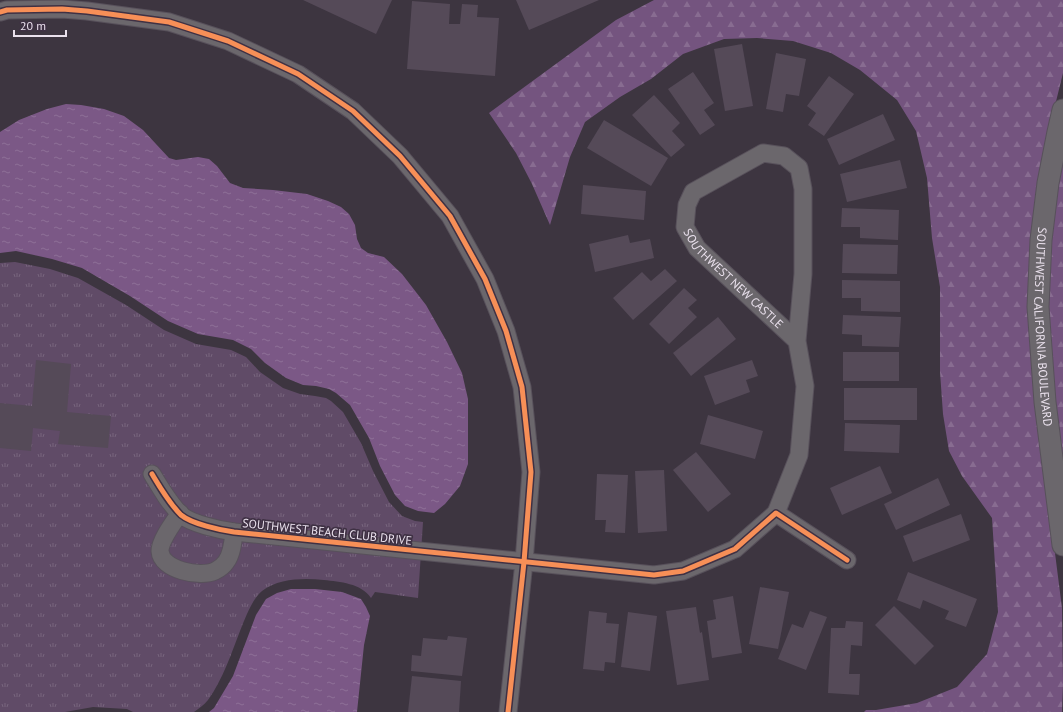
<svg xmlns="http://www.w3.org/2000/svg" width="1063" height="712" viewBox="0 0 1063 712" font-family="'PT Sans',sans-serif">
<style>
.forest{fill:url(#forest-firs)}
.park{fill:url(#park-tufts)}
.water{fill:url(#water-ripples)}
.building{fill:#554a58}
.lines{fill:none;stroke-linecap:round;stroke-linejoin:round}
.minor-casing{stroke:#58515b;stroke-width:19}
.tertiary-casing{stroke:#58515b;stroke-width:23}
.minor{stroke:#6b676c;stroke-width:17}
.tertiary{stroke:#6b676c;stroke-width:21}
.cycleway-casing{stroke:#3f3144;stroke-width:8}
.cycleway{stroke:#f78f57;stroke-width:5}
.labels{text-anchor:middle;stroke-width:3.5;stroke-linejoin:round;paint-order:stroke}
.street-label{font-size:12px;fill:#eae1ed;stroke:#3f3144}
</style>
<defs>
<pattern id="forest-firs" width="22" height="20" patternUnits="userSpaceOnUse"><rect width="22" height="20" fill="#74547f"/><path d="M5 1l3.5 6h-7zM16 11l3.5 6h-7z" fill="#886c91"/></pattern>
<pattern id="park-tufts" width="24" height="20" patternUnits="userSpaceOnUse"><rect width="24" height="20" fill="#604b67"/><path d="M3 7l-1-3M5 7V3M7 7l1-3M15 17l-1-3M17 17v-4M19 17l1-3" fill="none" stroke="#77657d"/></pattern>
<pattern id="water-ripples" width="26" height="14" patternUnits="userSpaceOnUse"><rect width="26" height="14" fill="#7b5886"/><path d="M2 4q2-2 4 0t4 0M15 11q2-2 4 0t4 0" fill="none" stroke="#8e7097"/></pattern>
</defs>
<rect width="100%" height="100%" fill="#3d3540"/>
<g class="forest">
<path d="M654 0H1063V73L1049 130 1036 404 1062 608 1063 683 1062 712H864L866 710H876L917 703 957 687 987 654 998 612 992 518 962 476 949 451 943 414 940 372V287L932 238 927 178 916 131 897 100 860 70 831 53 793 41 757 38 724 39 683 54 651 79 620 97 585 122 570 157 550 225 532 184 516 153 489 113 616 20Z"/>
<path d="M1063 152V471L1054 401 1047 306 1050 241Z"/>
</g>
<path class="park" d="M15 262 50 269 78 278 126 305 164 330 196 344 231 350 246 357 260 372 283 388 300 394 315 396 326 398 331 401 343 412 361 443 373 471 389 502 402 516 415 521 423 522 418 598 375 592 371 598C361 583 340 582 324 580 304 578 279 578 262 591 252 599 245 619 240 631 231 654 223 679 208 700 204 705 199 708 194 712H133L127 709 93 707 65 712H0V263Z"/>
<g class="water">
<path d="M66 104 81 105 104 109 124 116 143 130 169 158 176 160 198 157 209 159 217 166 230 183 243 188 273 190 307 194 328 201 341 207 349 214 355 225 357 239 361 248 368 253 384 257 402 274 426 305 447 342 462 373 468 399V464L460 486 445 504 434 513 418 511 405 506 395 495 380 466 369 438 350 405 336 393 329 389 316 386 303 385 286 378 265 363 251 349 233 340 198 334 168 321 130 296 82 268 52 259 16 251 0 253V132L19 120 47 109Z"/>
<path d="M291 589H315L342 592 361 599 366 607 370 616 364 645 357 712H209L214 708 233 676 256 615 266 599 277 593Z"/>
</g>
<g class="building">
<path d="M303 0H392L376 34Z"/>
<path d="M516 0H599L529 30Z"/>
<path d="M412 1 450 4 449 24H460L462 4 478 5 477 17 499 18 495 76 407 69Z"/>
<path d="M742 44 753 106 725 111 714 49Z"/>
<path d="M776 53 806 59 799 96 786 94 783 112 766 109Z"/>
<path d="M693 72 714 103 704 110 715 125 700 135 668 89Z"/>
<path d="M829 76 854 94 824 136 808 125 816 113 807 106Z"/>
<path d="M654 95 680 123 672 131 685 145 671 157 632 115Z"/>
<path d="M883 114 895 140 839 165 827 139Z"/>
<path d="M604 120 668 158 651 186 587 148Z"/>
<path d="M900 160 907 188 847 202 840 174Z"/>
<path d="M583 185 646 191 644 220 581 214Z"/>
<path d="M842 208 899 210 898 240 860 238V227H841Z"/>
<path d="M628 235 630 243 650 239 654 258 595 272 589 244Z"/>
<path d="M843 244 898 245 897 274 842 273Z"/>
<path d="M665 269 677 281 633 320 613 298 642 272 651 281Z"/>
<path d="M842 280 900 281V312L861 311V298H842Z"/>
<path d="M684 288 697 300 688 308 697 317 669 344 649 324Z"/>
<path d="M843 315 901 317 899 347 862 346V335L842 334Z"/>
<path d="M718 317 736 339 691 376 673 353Z"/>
<rect x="843" y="352" width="56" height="29"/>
<path d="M36 360 71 364 67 412 111 416 108 448 58 444 60 431 33 428 31 451 0 448V403L32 406Z"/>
<path d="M752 360 758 376 746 380 750 392 715 405 704 376Z"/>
<rect x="844" y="388" width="73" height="32"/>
<path d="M708 415 763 431 755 459 700 444Z"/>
<path d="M845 423 900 425 899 453 844 451Z"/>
<path d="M696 452 731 494 708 512 673 470Z"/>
<path d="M880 466 892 493 842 515 830 488Z"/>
<path d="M664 470 667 531 638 533 635 471Z"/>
<path d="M597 474 628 475 625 533 605 532 606 520H595Z"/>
<path d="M938 478 950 505 896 530 884 504Z"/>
<path d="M961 514 970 540 913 562 903 536Z"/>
<path d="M908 572 977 599 966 627 945 619 949 611 923 600 920 609 897 600Z"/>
<path d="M760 587 789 592 778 649 749 644Z"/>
<path d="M733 596 742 653 712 658 707 621 716 619 713 600Z"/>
<path d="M894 606 934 646 915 665 875 625Z"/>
<path d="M696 607 700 633 702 632 709 680 677 685 666 611Z"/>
<path d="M589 611 607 613 606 623 619 624 615 663 605 662 604 671 583 669Z"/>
<path d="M810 611 827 617 806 670 778 659 792 624 803 628Z"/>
<path d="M628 612 657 616 650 671 621 667Z"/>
<path d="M846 621 863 622 862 646 851 645 849 674H860L859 695 828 693 831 628H845Z"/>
<path d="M448 636 467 638 462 676 411 671 412 655 421 656 423 638 447 640Z"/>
<path d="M412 676 461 681 459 712H408Z"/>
</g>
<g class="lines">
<defs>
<g id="minor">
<path d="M0 12 7 10 62 9 87 11 169 22 228 41 298 74 353 111 400 156 450 216 485 279 506 331 522 387 531 472 524 562 508 712"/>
<path d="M152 474C161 489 169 503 181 515 192 524 220 530 234 532L654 575 683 571 735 549 776 513 847 560"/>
<path d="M180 513C174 522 160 540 160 551 161 570 200 578 215 571 219 569 224 565 226 562 232 554 233 542 234 532"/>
<path id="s1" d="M776 513 799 455 805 386 797 341 803 274V189L799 168 784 156 763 153 693 192 687 205 685 227 697 248 797 341"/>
</g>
<g id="tertiary">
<path id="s2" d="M1063 110 1058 132 1048 183 1041 240 1038 307 1045 402 1063 545"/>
</g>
</defs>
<use href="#minor" class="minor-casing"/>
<use href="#tertiary" class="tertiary-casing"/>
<use href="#minor" class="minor"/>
<use href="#tertiary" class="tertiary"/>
<defs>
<g id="cycleway">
<path d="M0 12 7 10 62 9 87 11 169 22 228 41 298 74 353 111 400 156 450 216 485 279 506 331 522 387 531 472 524 562 508 712"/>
<path d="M152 474C161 489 169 503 181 515 192 524 220 530 234 532L654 575 683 571 735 549 776 513 847 560"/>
</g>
</defs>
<use href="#cycleway" class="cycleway-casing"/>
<use href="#cycleway" class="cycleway"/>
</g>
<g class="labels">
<g class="street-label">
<text dy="4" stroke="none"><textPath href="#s1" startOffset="579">SOUTHWEST NEW CASTLE</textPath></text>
<text dy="4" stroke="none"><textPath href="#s2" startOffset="219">SOUTHWEST CALIFORNIA BOULEVARD</textPath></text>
<text transform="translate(327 532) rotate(6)" y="4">SOUTHWEST BEACH CLUB DRIVE</text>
</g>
</g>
<path d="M14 30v6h52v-6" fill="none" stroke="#eae1ed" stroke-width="2"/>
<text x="20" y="30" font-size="12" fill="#eae1ed" stroke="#3f3144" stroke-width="3" paint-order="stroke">20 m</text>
</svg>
